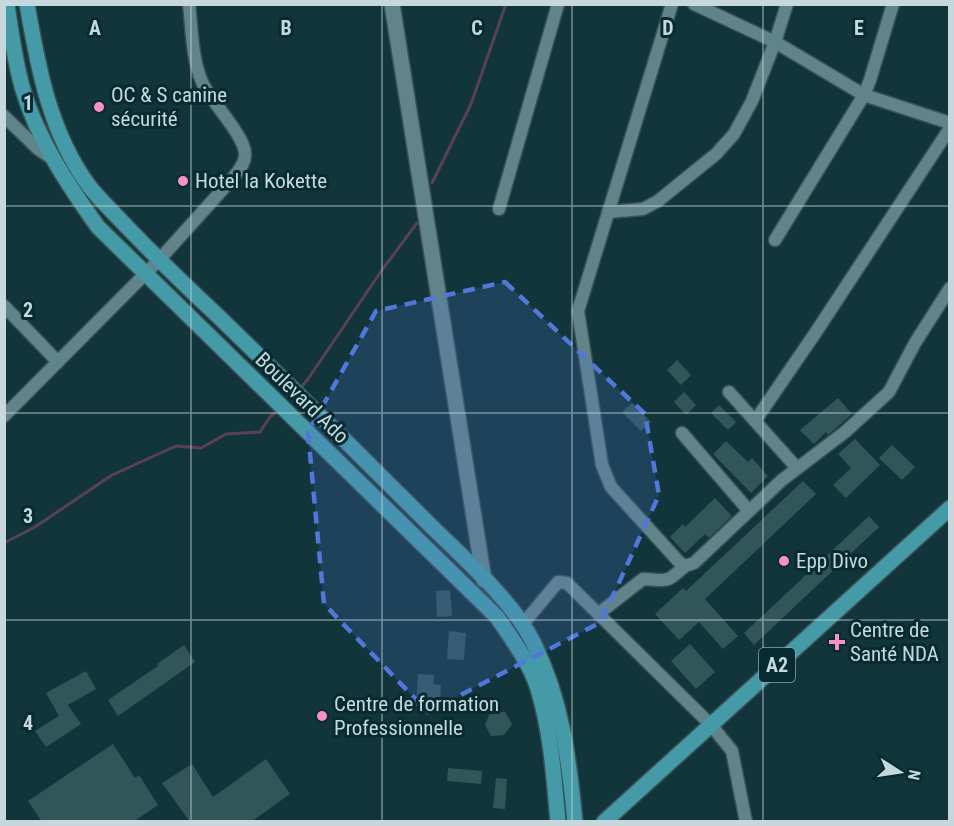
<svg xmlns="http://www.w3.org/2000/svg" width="954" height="826" viewBox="0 0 954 826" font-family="'Roboto Condensed',sans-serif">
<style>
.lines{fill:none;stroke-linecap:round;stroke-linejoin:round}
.stream{stroke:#594155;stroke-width:3}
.building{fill:#32555a}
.street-casing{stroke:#395154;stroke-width:15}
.secondary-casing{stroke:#395154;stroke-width:18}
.primary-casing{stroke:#395154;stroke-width:18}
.street{stroke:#60848a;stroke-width:12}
.secondary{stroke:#60848a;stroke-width:15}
.primary{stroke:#449aa6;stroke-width:15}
.marked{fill:#5077d9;fill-opacity:0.2;stroke:#5077d9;stroke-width:4.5;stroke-dasharray:12 8;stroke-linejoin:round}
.grid{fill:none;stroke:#c6d8db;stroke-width:1.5;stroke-opacity:0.55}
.poi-dot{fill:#f98fca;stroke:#062b30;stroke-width:2}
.labels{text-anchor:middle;stroke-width:6;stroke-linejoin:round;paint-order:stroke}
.shield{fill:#062b30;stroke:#8ca4a8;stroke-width:1.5}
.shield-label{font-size:20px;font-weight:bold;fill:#c6d8db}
.poi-label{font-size:21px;fill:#c6d8db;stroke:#062b30;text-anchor:start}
.street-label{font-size:21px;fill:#c6d8db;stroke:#062b30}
.grid-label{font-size:20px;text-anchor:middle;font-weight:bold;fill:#c6d8db;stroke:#062b30;stroke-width:6;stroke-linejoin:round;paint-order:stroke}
</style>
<rect width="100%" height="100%" fill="#12353b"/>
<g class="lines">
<g class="stream">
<path d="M432 183 471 104 506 4"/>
<path d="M299 390 308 379 382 270 417 223"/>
<path d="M4 543 35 527 112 475 176 446 201 448 226 434 260 432 270 417 277 411"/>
</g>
</g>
<g class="building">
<path d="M677 360 691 375 681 385 667 370Z"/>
<path d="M684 392 696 405 686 415 674 402Z"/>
<path d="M838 398 852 414 828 435 826 432 814 444 800 430Z"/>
<path d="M632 403 651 422 641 431 622 412Z"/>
<path d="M719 405 736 422 728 430 711 413Z"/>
<path d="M855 439 880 465 846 498 833 485 851 468 838 454Z"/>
<path d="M726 441 748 462 752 458 768 476 751 493 713 454Z"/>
<path d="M892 445 915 467 902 480 879 458Z"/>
<path d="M803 481 816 494 705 599 738 636 723 649 699 622 679 640 655 614 683 588 686 591Z"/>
<path d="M715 498 732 516 709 538 705 534 685 553 670 537 683 524 685 527Z"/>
<path d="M869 516 879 527 754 645 744 633Z"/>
<path d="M450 590 452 616 437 617 436 591Z"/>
<path d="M449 631 466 633 464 660 447 659Z"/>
<path d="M690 644 715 672 696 689 671 661Z"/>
<path d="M184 645 195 662 118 716 108 700 158 666 157 664Z"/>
<path d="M86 671 96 689 68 705 81 724 46 747 35 731 59 716 46 693Z"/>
<path d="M418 674 434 675 433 684 441 685 440 699H433V707L416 706Z"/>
<path d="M495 712H505L512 724 504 735 491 736 485 725 490 713Z"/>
<path d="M113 744 135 778 139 775 158 805 133 822H42L28 801Z"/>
<path d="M266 759 290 794 251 822H190L162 783 192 764 213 797Z"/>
<path d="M448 768 482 771 481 784 447 781Z"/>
<path d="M496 778 507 779 505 809 493 808Z"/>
</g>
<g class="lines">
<defs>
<g id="street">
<path d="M672 4 578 311 602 465 611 487 680 563 685 566 694 563 782 480 845 432 889 392 915 343 950 288"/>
<path d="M694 4 775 42 864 95 950 123"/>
<path d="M4 116 38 149 53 159"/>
<path d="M499 209 558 4"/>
<path d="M608 212 643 209 658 201 716 154 734 134 752 101 775 42 787 4"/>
<path d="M775 240 864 95 870 80 893 4"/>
<path d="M4 306 58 362"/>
<path d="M729 392 797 468"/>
<path d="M4 416 159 260 233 178C238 171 246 163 245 153 244 135 211 102 202 82 192 59 192 30 189 4"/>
<path d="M755 421 816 332 950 128"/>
<path d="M682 433 749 511"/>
<path d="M598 614 643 579C669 580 665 584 685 566"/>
<path d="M523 624 558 582 567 583 711 725 732 751 746 822"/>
</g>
<path id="secondary" d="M392 4 484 580"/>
<g id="primary">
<path d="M7 4C11 33 15 62 23 90 38 140 68 185 98 227L497 617C512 639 530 663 538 689 551 731 554 778 558 822"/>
<path d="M27 4C38 68 50 133 89 186 101 201 115 214 128 228 157 258 188 288 219 317 286 382 353 448 419 514 455 551 512 598 534 644 562 701 569 759 575 822"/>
<path d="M604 822 950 508"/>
</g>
</defs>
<use href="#street" class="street-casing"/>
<use href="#secondary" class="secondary-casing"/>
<use href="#primary" class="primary-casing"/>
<use href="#street" class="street"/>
<use href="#secondary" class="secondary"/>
<use href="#primary" class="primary"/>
</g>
<path class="marked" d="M505 282 645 414 659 495 601 622 428 712 324 604 308 432 376 311Z"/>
<path class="grid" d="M191 4V822M382 4V822M572 4V822M763 4V822M4 206H950M4 413H950M4 620H950"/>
<g class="poi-dot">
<circle cx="99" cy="107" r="6"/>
<circle cx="183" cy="181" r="6"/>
<circle cx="784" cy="561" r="6"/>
<path d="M834 633h6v6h6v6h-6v6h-6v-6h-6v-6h6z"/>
<circle cx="322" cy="716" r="6"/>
</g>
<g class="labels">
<rect class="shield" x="759" y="648" width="36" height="34" rx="4.5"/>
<g class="shield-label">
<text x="777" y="672">A2</text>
</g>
<g class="poi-label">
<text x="111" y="102">OC &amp; S canine<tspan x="111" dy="24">sécurité</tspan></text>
<text x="195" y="188">Hotel la Kokette</text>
<text x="796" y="568">Epp Divo</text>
<text x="850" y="637">Centre de<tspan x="850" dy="24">Santé NDA</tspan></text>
<text x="334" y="711">Centre de formation<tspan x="334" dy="24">Professionnelle</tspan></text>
</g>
<g class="street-label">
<text transform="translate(302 398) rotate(44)" y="7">Boulevard Ado</text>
</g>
</g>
<g class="grid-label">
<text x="95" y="35">A</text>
<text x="286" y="35">B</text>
<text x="477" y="35">C</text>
<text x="668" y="35">D</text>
<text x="859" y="35">E</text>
<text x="28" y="110">1</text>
<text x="28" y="317">2</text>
<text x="28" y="523">3</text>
<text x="28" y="730">4</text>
</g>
<rect width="954" height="826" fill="none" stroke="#c6d8db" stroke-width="12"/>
<g transform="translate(900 772) rotate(102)" stroke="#062b30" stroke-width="4.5" paint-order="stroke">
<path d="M0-4.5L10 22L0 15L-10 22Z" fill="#c6d8db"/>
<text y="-9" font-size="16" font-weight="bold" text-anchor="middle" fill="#c6d8db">N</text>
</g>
</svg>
